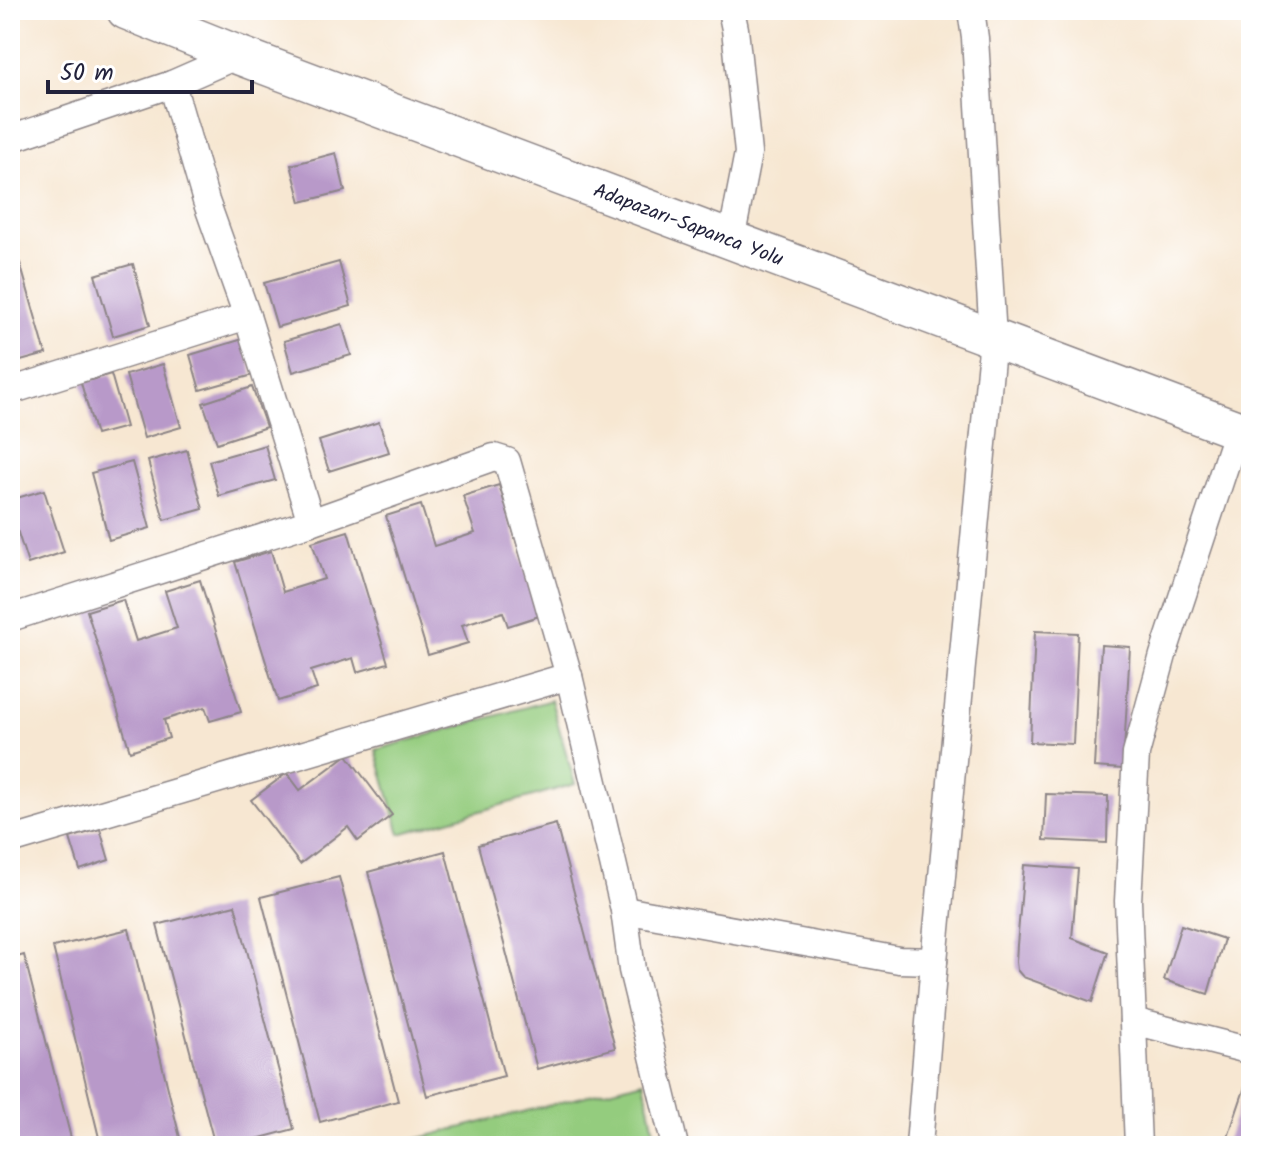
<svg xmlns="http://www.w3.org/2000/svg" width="1261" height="1156" viewBox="0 0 1261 1156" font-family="Kalam,sans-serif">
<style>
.green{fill:#94cc7e;stroke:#5b775c;stroke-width:2}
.building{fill:#b899c9}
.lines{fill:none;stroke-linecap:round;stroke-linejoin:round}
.minor-casing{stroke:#8c8486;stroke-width:29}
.secondary-casing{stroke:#8c8486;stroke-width:41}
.minor{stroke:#fff;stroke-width:26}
.secondary{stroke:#fff;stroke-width:38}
.labels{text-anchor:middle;stroke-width:7;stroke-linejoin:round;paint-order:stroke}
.street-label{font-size:20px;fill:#22223b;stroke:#fff}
</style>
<rect width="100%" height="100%" fill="#fff"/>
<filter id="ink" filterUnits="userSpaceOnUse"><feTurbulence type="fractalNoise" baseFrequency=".0125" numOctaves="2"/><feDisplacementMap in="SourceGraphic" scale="16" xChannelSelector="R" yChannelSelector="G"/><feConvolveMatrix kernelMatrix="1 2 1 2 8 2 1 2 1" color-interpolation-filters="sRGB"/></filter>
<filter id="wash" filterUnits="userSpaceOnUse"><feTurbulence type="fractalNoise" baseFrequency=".006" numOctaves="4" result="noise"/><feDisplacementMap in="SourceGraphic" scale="32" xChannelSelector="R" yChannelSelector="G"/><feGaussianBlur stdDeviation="1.8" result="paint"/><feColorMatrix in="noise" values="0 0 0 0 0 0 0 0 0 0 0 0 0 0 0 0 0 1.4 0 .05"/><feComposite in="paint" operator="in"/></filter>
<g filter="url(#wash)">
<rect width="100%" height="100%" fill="#f7e7d2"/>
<g class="green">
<path d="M551 700 575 784 400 834 376 750Z"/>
<path d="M644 1081 657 1146H389Z"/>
</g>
<g id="blocks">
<g class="building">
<path d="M336 153 345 191 301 202 291 165Z"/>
<path d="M339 262 351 306 277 327 264 283Z"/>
<path d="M20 263 46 354 10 364V266Z"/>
<path d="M133 264 150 325 113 336 95 275Z"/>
<path d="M342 324 351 355 293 372 284 341Z"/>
<path d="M243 339 253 375 200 390 190 355Z"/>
<path d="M163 364 181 427 144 438 126 375Z"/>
<path d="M111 374 126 427 96 435 81 383Z"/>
<path d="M252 387 266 427 217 443 203 403Z"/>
<path d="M379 422 389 452 329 471 319 441Z"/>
<path d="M265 445 275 480 219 496 209 461Z"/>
<path d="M187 450 203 509 164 520 148 461Z"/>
<path d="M132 462 150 528 109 540 91 473Z"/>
<path d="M499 485 539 616 508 626 503 612 462 625 468 643 428 655 386 516 421 505 434 546 475 533 463 496Z"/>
<path d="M44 490 64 552 28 564 10 508V500Z"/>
<path d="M348 531 388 663 357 672 353 658 311 671 317 689 278 701 235 562 271 551 283 592 324 579 312 542Z"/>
<path d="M200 580 241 712 210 721 205 707 164 720 169 738 130 751 87 611 123 600 136 641 177 628 165 591Z"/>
<path d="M1035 631 1078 633 1073 744 1030 742Z"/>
<path d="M1101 645 1130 647 1123 769 1094 767Z"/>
<path d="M347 755 392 815 358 841 348 827 300 864 251 800 287 773 300 790Z"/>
<path d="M1046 794 1108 796 1107 843 1044 840Z"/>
<path d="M556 824 615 1048 537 1069 478 845Z"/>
<path d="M100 829 109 860 80 870 70 838Z"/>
<path d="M445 851 504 1076 427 1096 368 872Z"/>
<path d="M1024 865 1078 869 1072 938 1108 952 1092 1002 1023 977 1017 970 1016 962 1017 945Z"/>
<path d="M339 877 398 1101 320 1122 261 897Z"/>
<path d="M235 905 294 1129 230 1146H215L157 925Z"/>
<path d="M1181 925 1224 939 1208 994 1164 980Z"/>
<path d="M129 929 182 1146H101L53 947Z"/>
<path d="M24 955 73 1146H10V959Z"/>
<path d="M1248 1078 1251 1079V1146H1225Z"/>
</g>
</g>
</g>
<g filter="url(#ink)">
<use href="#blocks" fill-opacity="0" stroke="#8c8486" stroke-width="2"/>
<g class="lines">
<defs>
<g id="minor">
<path d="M10 139 172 84 238 55"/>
<path d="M731 240 748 153 735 29 731 10"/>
<path d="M10 391 247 316"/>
<path d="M311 522 494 457 507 461 569 676 624 910 632 970 675 1146"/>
<path d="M10 618 311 522 247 316 206 201 172 84"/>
<path d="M10 841 569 676"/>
<path d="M624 910 899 960 934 961"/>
<path d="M1133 1021 1251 1051"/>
<path d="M919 1146 934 961 993 338 975 38 971 10"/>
<path d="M1138 1146 1128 901 1136 754 1163 655 1237 430"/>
</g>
<g id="secondary">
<path id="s1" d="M126 10 238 55 1251 435"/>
</g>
</defs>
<use href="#minor" class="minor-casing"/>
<use href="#secondary" class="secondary-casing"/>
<use href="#minor" class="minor"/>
<use href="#secondary" class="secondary"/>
</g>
</g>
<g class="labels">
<g class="street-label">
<text dy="7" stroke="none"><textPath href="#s1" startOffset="602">Adapazarı-Sapanca Yolu</textPath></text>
</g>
</g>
<rect width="1261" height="1156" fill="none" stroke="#fff" stroke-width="40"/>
<path d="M48 80v12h204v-12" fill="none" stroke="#22223b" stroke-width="4"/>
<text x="60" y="80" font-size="24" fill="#22223b" stroke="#ffffff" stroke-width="6" paint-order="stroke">50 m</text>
</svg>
